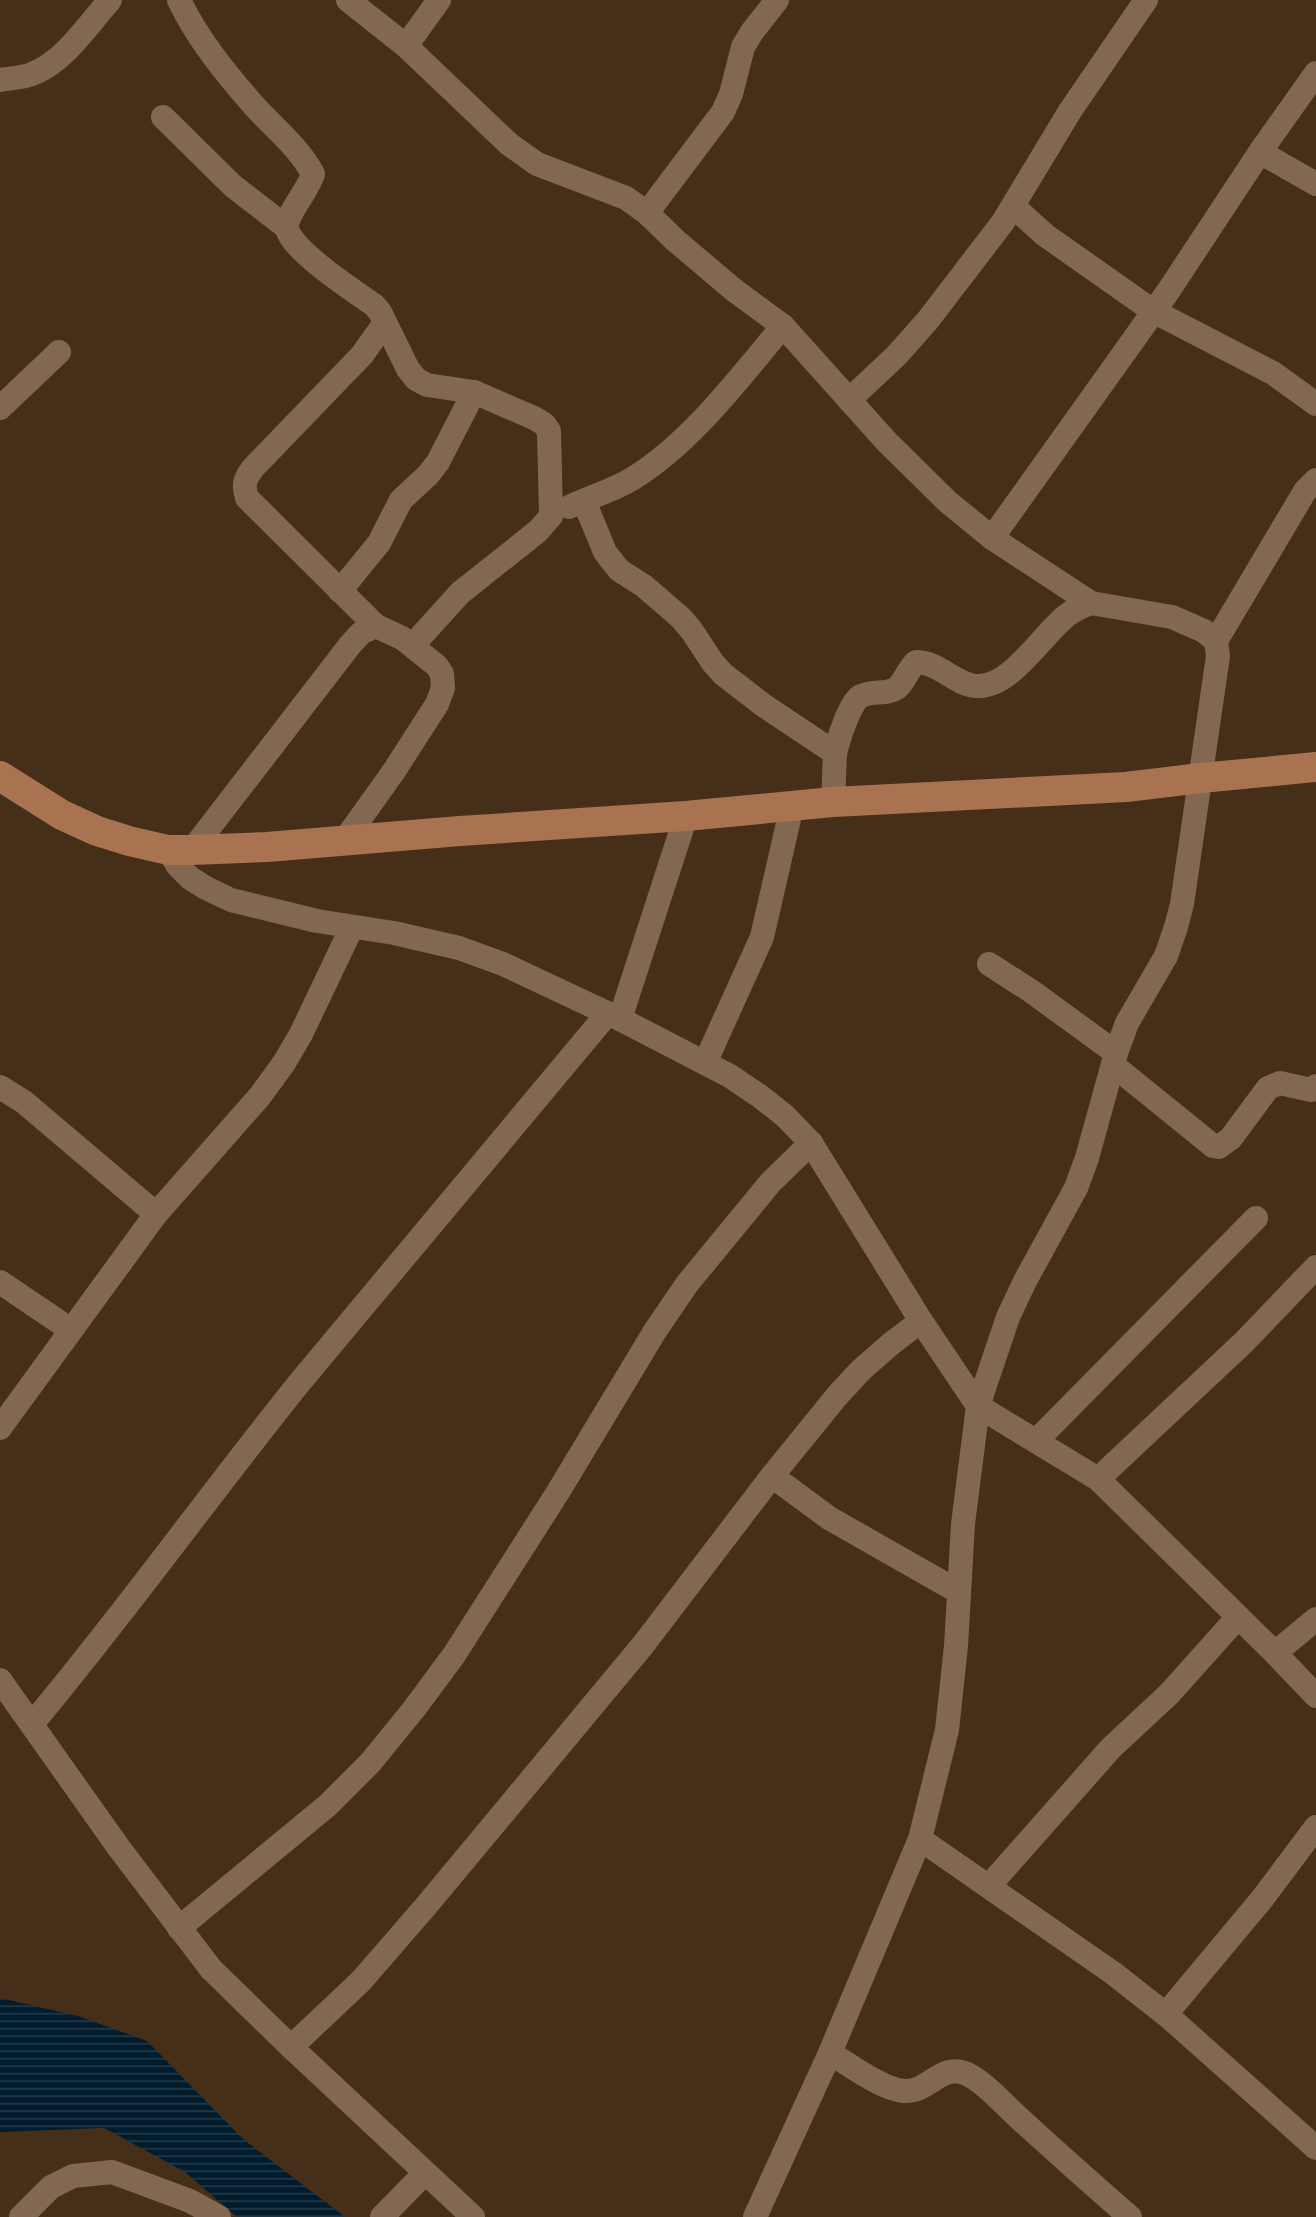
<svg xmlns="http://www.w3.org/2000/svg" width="1316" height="2217" viewBox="0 0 1316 2217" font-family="'Varela Round',sans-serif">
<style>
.water{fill:url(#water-rules)}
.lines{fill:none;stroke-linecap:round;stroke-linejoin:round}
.minor{stroke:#826851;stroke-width:24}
.major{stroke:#a97352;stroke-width:30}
</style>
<defs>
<pattern id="water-rules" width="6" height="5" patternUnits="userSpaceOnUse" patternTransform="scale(1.5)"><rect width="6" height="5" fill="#001c2d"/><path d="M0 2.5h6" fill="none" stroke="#263d4b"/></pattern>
</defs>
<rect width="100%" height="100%" fill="#462f19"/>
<path class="water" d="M0 1998 78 2016 147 2041 243 2139 345 2217H237L185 2172 104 2128 0 2132Z"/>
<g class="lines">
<g class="minor">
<path d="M179 0C198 40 227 75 256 108 276 129 300 149 313 174 307 192 292 206 287 224 282 245 357 293 374 305L380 312 408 369 416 379 427 385 474 392 534 418 544 424 549 431 551 516 538 531 460 593 413 645"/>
<path d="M348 0 406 46 509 144 537 164 626 198 647 213 676 241 734 290 783 326 887 442 948 502 992 538 1091 603 1172 617 1204 631 1216 641 1218 656 1182 904 1176 927 1166 956 1127 1023 1116 1053 1087 1158 1076 1188 1025 1281 1008 1317 978 1406 963 1524 956 1646 947 1730 920 1839 830 2053 755 2217"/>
<path d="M406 46 439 0"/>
<path d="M0 80C10 78 23 78 32 74 64 62 88 25 110 0"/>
<path d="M163 117 233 186 286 227"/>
<path d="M1260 152 1316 184"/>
<path d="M1014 207 1045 235 1153 311 1273 373 1316 404"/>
<path d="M647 213 723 112 731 94 743 47 752 32 777 0"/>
<path d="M849 400 896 356 928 320 1003 222 1070 111 1146 0"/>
<path d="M0 408 59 352"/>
<path d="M584 501 605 552 619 570 644 586 681 618 692 631 713 663 723 674 763 705 835 753"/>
<path d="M569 507C590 497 612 491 632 479 691 443 739 378 783 326"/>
<path d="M992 538 1169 290 1260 152 1316 73"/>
<path d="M340 591 379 543 401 500 428 475 438 462 474 392"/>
<path d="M376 626 247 498C243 485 244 480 253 468L362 355 384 324"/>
<path d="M1216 641 1305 491 1316 480"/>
<path d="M833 802C834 786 834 770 835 755 837 743 850 701 861 696 872 690 887 695 897 688 905 681 908 669 916 662 939 662 954 684 976 686 1010 689 1042 635 1066 616 1074 610 1082 606 1091 603"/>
<path d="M168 850 178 866 190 878 206 888 231 900 317 921 394 933 459 948 503 964 620 1019 730 1076 761 1097 785 1116 811 1143 921 1321 978 1406 1098 1479 1275 1653 1316 1696"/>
<path d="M192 850 350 645 361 633 376 626 402 638 437 666 442 674 443 688 437 704 394 771 344 841"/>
<path d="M989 964 1031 991 1116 1053"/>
<path d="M620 1019 686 816"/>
<path d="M705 1063 762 937 792 806"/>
<path d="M1113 1065 1207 1141 1213 1146 1219 1147 1231 1138 1268 1088 1280 1083 1311 1090 1316 1086"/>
<path d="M0 1087 24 1102 156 1214"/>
<path d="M0 1282 71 1330"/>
<path d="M0 1428 156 1214 260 1096 284 1063 301 1034 352 927"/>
<path d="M1036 1441 1256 1218"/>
<path d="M772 1476 829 1518 959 1592"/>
<path d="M1098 1479 1244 1342 1316 1267"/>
<path d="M1275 1653 1316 1619"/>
<path d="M0 1680 119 1848 211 1969 291 2047 473 2217"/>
<path d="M32 1724C125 1613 209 1495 300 1382L608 1013"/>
<path d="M920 1839 1113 1973 1169 2017 1316 2148"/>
<path d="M989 1886 1111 1748 1169 1694 1238 1617"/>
<path d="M179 1928 328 1805 370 1763 414 1709 454 1655 558 1492 655 1331 687 1284 770 1183 811 1143"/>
<path d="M1166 2014 1262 1899 1316 1827"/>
<path d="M291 2047 361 1981 426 1906 643 1645 772 1476 837 1396 861 1370 892 1343 921 1321"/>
<path d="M830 2053C850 2065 882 2089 904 2091 929 2093 941 2062 967 2074 987 2084 1003 2104 1020 2119 1056 2152 1093 2185 1130 2217"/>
<path d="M21 2217 51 2187 73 2176 112 2172 190 2201 219 2217"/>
<path d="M382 2217 425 2173"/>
</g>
<path class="major" d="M0 776 62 815 97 831 129 841 168 850H192L267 847 460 831 686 816 833 802 1126 787 1201 778 1316 767"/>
</g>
</svg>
